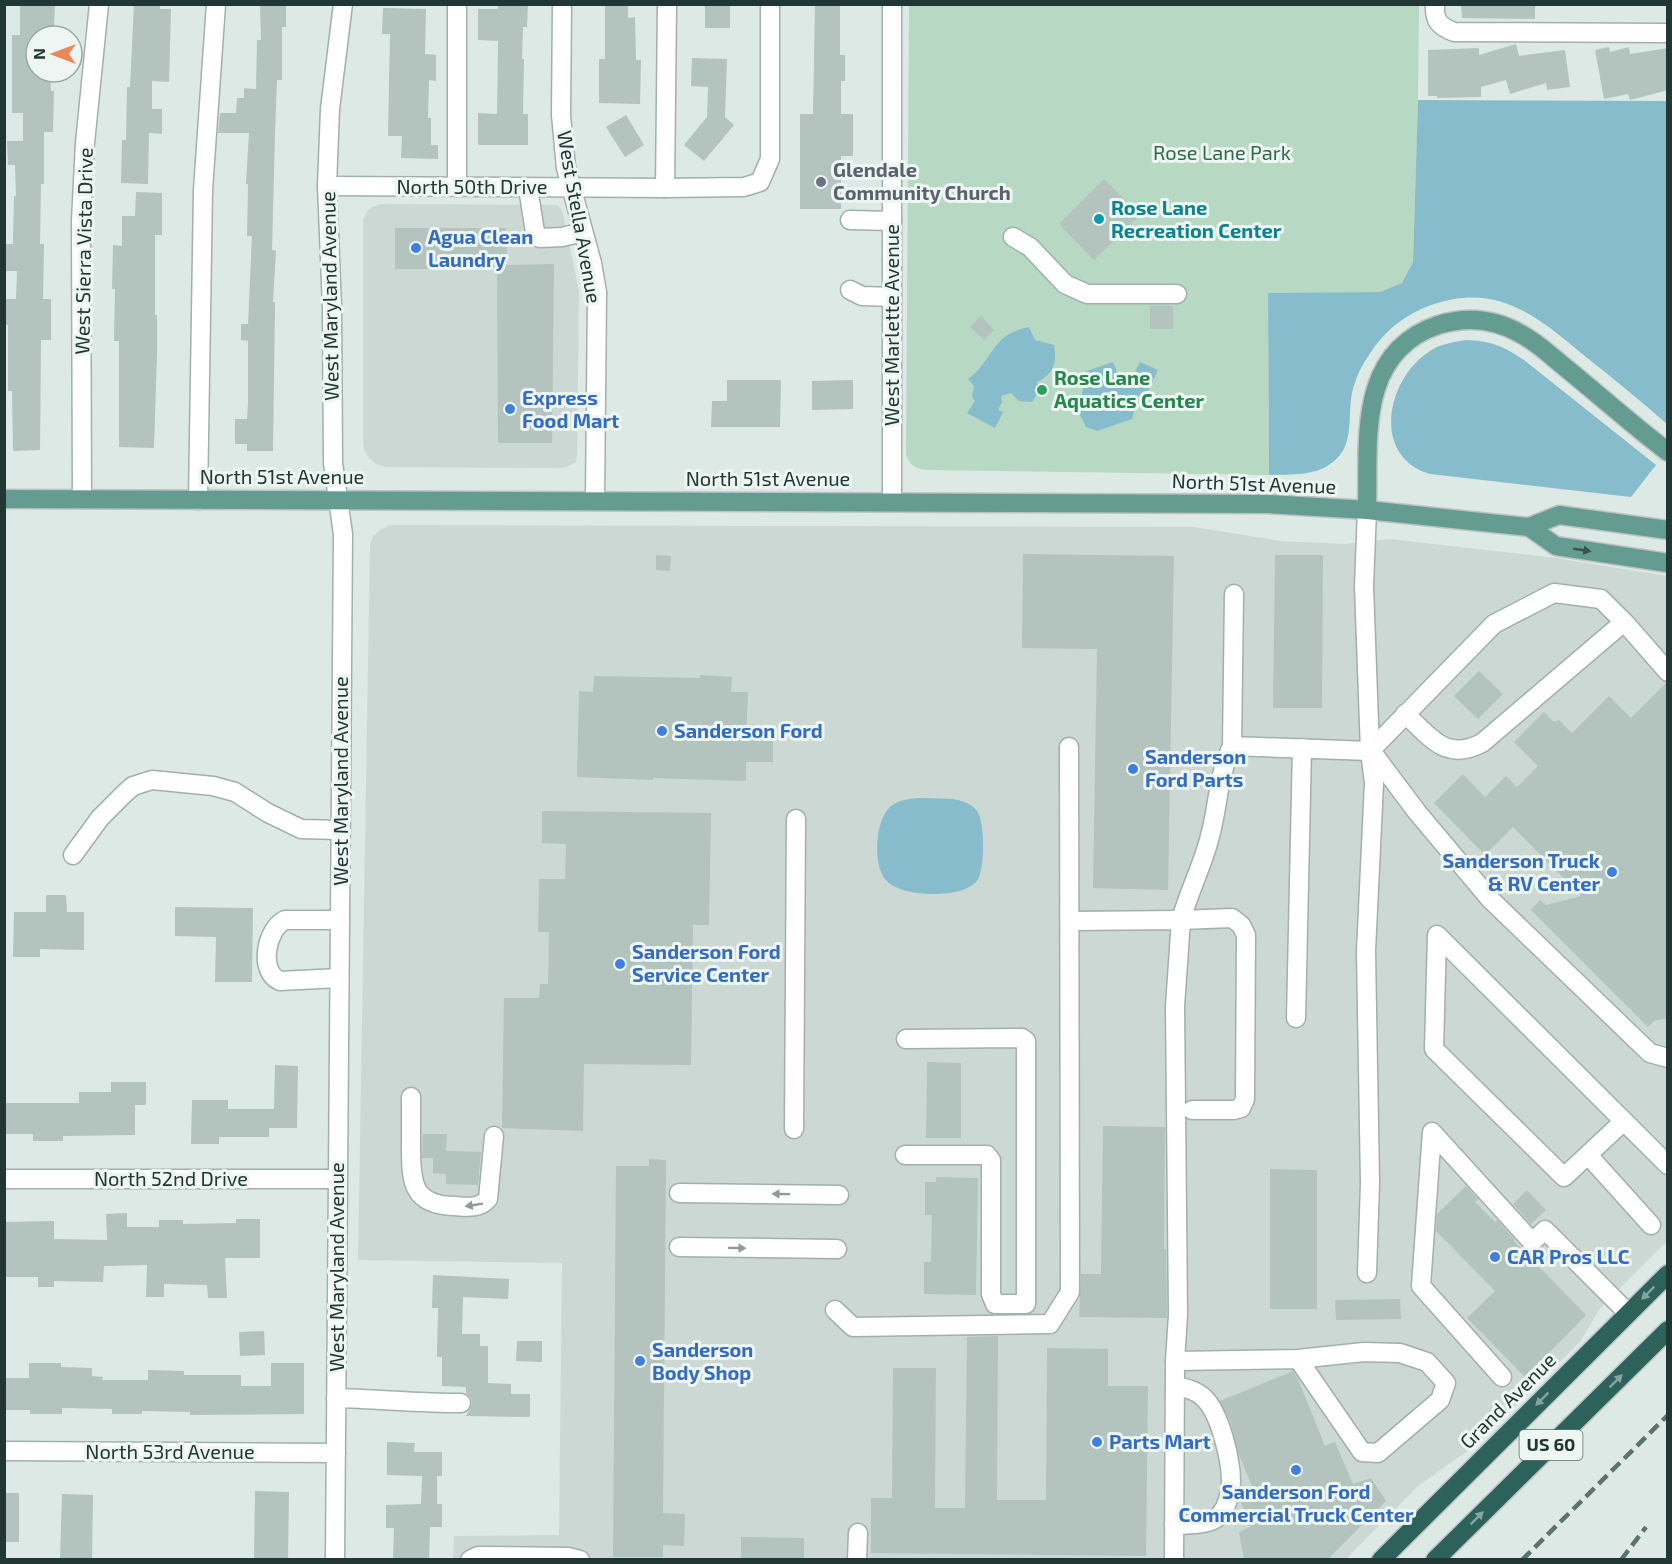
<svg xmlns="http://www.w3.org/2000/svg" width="1672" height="1564" viewBox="0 0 1672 1564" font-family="'Exo 2',sans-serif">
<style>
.built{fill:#ccd8d3}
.green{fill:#b7d9c3}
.water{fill:#87bccc}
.building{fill:#b3c3be}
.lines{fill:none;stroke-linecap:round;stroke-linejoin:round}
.minor-casing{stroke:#a1b0ab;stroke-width:21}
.major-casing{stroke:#bcc3c2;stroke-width:21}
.highway-casing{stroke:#bcc3c2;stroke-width:21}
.minor{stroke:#fff;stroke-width:18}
.major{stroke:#649c92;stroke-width:18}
.highway{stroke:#2d625b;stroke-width:18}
.rail{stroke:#5a736e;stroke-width:4.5;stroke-dasharray:12 6;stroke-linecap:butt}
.oneway{fill:#345550}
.oneway2{fill:#909b99}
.oneway3{fill:#83a59f}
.worship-dot{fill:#6b7280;stroke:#edf6f2;stroke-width:2}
.culture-dot{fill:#0f9aa8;stroke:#edf6f2;stroke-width:2}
.shop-dot{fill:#3f7fe0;stroke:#edf6f2;stroke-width:2}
.leisure-dot{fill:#2e9e5b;stroke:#edf6f2;stroke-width:2}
.labels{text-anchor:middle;stroke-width:6;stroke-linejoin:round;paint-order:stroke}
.shield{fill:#edf6f2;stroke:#5e706c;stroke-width:1.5}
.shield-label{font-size:18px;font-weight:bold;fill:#203733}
.park-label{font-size:20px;fill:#2c6c4a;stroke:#edf6f2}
.worship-label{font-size:20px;font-weight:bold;fill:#5b616d;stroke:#edf6f2;text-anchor:start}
.street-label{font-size:20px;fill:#203733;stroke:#edf6f2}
.culture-label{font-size:20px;font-weight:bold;fill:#0d838f;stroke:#edf6f2;text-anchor:start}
.shop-label{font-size:20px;font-weight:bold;fill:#366cbe;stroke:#edf6f2;text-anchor:start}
.leisure-label{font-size:20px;font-weight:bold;fill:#27864d;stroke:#edf6f2;text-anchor:start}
</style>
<rect width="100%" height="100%" fill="#dde9e4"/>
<g class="built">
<path d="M381 204 557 205 562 210 579 291 577 456 576 462 571 465 562 468 386 467 376 464 369 458 364 450 363 436V220L367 212 372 207Z"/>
<path d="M390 525 1194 527 1281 541 1346 544 1389 539 1556 558 1667 576V1241L1600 1308 1580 1342 1473 1447 1418 1486 1346 1559H453L454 1536 559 1535 562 1263 358 1260 370 545 373 536 381 529Z"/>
</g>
<path class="green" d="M909 5H1419L1418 100 1413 262 1402 283 1381 292 1268 294 1269 475 927 470C916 469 909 465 906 454Z"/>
<g class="water">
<path d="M1418 100 1667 101V424C1641 401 1614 379 1586 357 1538 318 1499 281 1431 305 1404 315 1384 331 1369 355 1361 366 1355 380 1352 393 1348 412 1353 439 1340 455 1322 477 1296 474 1269 475L1268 293 1380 292 1402 283 1413 262Z"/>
<path d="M1029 327 1035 340 1054 345C1057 362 1054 374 1037 382L1039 391 1032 402 1019 401 1011 393 1001 396 1002 402 998 410 1003 412 995 428 967 413 975 401 972 397 974 386 968 379C995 360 989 335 1029 327Z"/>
<path d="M1466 340C1491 341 1503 346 1524 360L1656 465 1631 497 1430 474C1370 456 1387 378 1430 351 1440 344 1454 342 1466 340Z"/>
<path d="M1113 362 1122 383 1125 385 1129 383 1140 362 1158 370 1142 404 1135 407 1132 419 1097 431 1086 427 1079 413 1083 388 1078 374Z"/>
<path d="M953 799C962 801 971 803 977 811 985 822 985 867 978 879 967 898 918 896 900 889 895 887 889 884 885 879 872 863 875 814 894 804 910 795 935 799 953 799Z"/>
</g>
<g class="building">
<path d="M20 4H55L54 26H49V36H36V72H50L51 91H54L53 132H44V184H41L40 244H44L43 299H51V340H41L40 450 13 451 12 391H8V325H4V299H16L17 271H4V244H13L14 196H16L15 165H8L7 141H23V113H12V35H20Z"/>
<path d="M134 4H160V9H171L169 82 152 81V109H162V134L149 133 148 184 121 183 122 140H126L127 87H130Z"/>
<path d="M260 4H286V27H282V80H277L275 134 272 250 276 251 273 302H275L273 451H247V444H235V419H247L248 404V341L241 340V324H248L252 236H247L248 184H246L249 133H218L220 113H236L237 98H244V88L256 89 257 40H261Z"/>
<path d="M498 4H528L527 27H523L522 59H524L523 114H528V145H478V113L497 114 498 41 478 40V9H498Z"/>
<path d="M605 4H628V18L635 17 636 60H641L640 104 599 103V59H605Z"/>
<rect x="705" y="4" width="25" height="24"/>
<path d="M815 4H840V55H845V81H841V114H853V156H841V209H800V114H813Z"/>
<path d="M1461 4H1535V19L1462 18Z"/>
<path d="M383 8 426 9 425 54 436 55V81L429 80 428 118H431V145H438V159L401 158 402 136H388L390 34H382Z"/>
<path d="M1516 44 1519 56 1565 50 1570 87 1547 90 1546 83 1510 94 1506 80 1481 87V97L1437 98V96H1428V50L1479 48V55Z"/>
<path d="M1609 47 1610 52 1629 47 1630 54 1668 48V90L1630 100 1628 94 1604 99 1595 50Z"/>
<path d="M692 58 727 59 725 117 734 125 704 161 684 145 707 117 708 87 691 86Z"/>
<path d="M626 115 644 145 625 157 606 127Z"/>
<path d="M1104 179 1140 215 1094 260 1059 224Z"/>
<path d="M136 192 162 193V235H155V315H157V354L154 448 119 447V341H114L115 289H112L113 245 122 246V216H135Z"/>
<path d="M395 228H506L507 265 554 264 552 443H498L497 269H395Z"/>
<rect x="1150" y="306" width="23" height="23"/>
<path d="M981 316 994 330 984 340 970 327Z"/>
<path d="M727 380H781L780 427H711L712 401H727Z"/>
<path d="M853 380V409L812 410V381Z"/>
<path d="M1023 554 1174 556 1168 890 1093 888 1097 649 1022 648Z"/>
<path d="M656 555 671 556 670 571 656 570Z"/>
<path d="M1275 555H1323L1322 708H1273Z"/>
<path d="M1479 671 1503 694 1478 719 1454 696Z"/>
<path d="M700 675 732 677 731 692H748L746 740 773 739V762H746V781L653 778V780L577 777 579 691 593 692 594 676 700 678Z"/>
<path d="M1666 683 1668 1018 1654 1021 1648 1027 1531 910 1540 900 1546 905 1581 896 1513 827 1485 855 1434 803 1463 774 1485 797 1506 776 1517 787 1538 766 1514 742 1544 712 1554 722 1559 720 1572 733 1609 696 1631 718Z"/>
<path d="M542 811 711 813 709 925H693L691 1065 584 1064 583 1131 502 1128 504 998H539L540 984H548L549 932H538L539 879H565L566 844 542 843Z"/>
<path d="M46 895H66L67 912H84V950L40 949V957H13L14 912H46Z"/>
<path d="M175 907 253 908 252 982H215L216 937 175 936Z"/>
<path d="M927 1062 961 1063V1138H926Z"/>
<path d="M275 1065 298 1066 297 1128H269V1137H219V1144H191L192 1100H228V1109H274Z"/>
<path d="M111 1082H146V1105H135V1135L63 1136V1141H33V1134H4V1103H79V1092H111Z"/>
<path d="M1103 1126 1165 1127 1164 1249H1166L1167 1318 1079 1317 1081 1274H1101Z"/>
<path d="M423 1134H447L446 1151 481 1152 478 1185 446 1184V1174L433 1173V1158H422Z"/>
<path d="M649 1159 666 1160 663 1513 685 1514 684 1546 663 1545V1557H613L616 1166H649Z"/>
<path d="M1270 1169 1317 1170V1309H1270Z"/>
<path d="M936 1177 978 1178 976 1295 924 1294V1262H931L932 1215H925V1182H936Z"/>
<path d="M1466 1186 1478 1199 1475 1202 1495 1222 1497 1220 1515 1240 1514 1241 1586 1315 1525 1377 1467 1318 1495 1291 1436 1231 1437 1214Z"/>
<path d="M1527 1190 1546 1210 1531 1224 1513 1204Z"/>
<path d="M127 1213V1227H159V1220H183V1224L236 1223V1219H260V1258H225L227 1298H208L207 1285 164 1284V1297H146L147 1265 104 1266 103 1282 54 1281V1287H38V1277H4V1222L54 1221V1239L107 1240 106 1214Z"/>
<path d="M433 1275 509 1279 508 1299 463 1297 462 1334H480V1346H488V1383L511 1384V1394H530V1417L466 1416 472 1404 471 1398 466 1393V1387L442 1386V1357H437L438 1308H432Z"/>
<path d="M1400 1299 1401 1319 1336 1320 1335 1300Z"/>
<path d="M264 1331 265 1355 240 1356 239 1332Z"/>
<path d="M998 1336 997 1500H1046L1047 1348 1108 1349V1386H1148L1146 1556 871 1553V1498H892L893 1368H936L935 1508H965L967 1337Z"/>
<path d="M517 1341H542V1362L516 1361Z"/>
<path d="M29 1363H61V1367L92 1368V1376L103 1377 102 1380H148V1370L184 1371V1375H241V1386H271V1363H304V1414L190 1415V1412L142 1411V1414H112V1409L62 1408V1414H30V1410H4V1378H29Z"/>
<path d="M1293 1371 1298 1379 1325 1446 1335 1442 1353 1484 1371 1478 1386 1501 1327 1560 1244 1559 1239 1532 1250 1527 1240 1500V1497L1254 1491 1239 1455 1230 1421 1220 1401Z"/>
<path d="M387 1442 415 1443 414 1452H442V1476H437V1504H442V1527H430L429 1560H393L394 1528H386V1505L421 1504 422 1476 387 1475Z"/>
<path d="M255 1491 289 1492 288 1560H254Z"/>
<rect x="4" y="1493" width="15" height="49"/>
<path d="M62 1494 93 1495 92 1560H60Z"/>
<path d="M741 1537 804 1538V1560H741Z"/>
</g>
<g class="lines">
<defs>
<g id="minor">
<path d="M562 4 561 115 566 168 592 263 597 292 595 501"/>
<path d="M892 4V502"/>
<path d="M1435 4C1434 21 1439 26 1454 32L1668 33"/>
<path d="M327 186 665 188 744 187 760 182 770 159V4"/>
<path d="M457 187V4"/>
<path d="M528 188 535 232 540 238 562 237 583 232"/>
<path d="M665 188 667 4"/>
<path d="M850 220 892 221"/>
<path d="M1013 237 1030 247 1065 284 1087 294H1177"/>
<path d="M850 290 862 296 892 297"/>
<path d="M82 499 81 221 85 143 99 4"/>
<path d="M198 500 203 190 216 4"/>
<path d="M1234 594 1232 746 1370 751 1364 586 1367 510"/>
<path d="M1405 714C1431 737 1445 762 1482 743L1624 622"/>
<path d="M1370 751 1494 624 1554 593 1601 599 1626 624 1668 672"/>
<path d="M1372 752 1417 812 1490 899 1650 1053 1668 1058"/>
<path d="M73 855 100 818 125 793 133 786 152 780 213 786 235 792 268 813 301 829 340 830"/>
<path d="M1070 921 1181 920 1175 1006 1178 1315 1175 1361 1174 1560"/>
<path d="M339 978 280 981C258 972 266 929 285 920H340"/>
<path d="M1296 1018 1302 748"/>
<path d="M411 1097C411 1114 411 1132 411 1149 411 1183 413 1205 454 1206 467 1207 479 1209 488 1199L494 1136"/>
<path d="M1192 1110H1234L1241 1108 1245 1099 1246 935 1241 925 1232 918 1181 920C1189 891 1203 865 1210 836 1219 803 1217 779 1232 746"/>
<path d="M1624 1121 1564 1177 1434 1049 1437 935 1668 1165"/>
<path d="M794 1129 796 819"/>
<path d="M905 1155H987L991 1160V1294L995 1304H1026V1041L1022 1038 906 1039"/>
<path d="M1588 1155 1651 1225"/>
<path d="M4 1179H337"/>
<path d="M679 1193 839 1195"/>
<path d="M679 1247 837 1249"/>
<path d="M1367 1273 1370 1183 1366 951 1374 783 1370 751"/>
<path d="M835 1310 853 1327 1050 1324 1070 1292 1069 747"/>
<path d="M1175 1361 1298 1359 1364 1352 1400 1353 1427 1362 1446 1383 1440 1400 1378 1453 1362 1452 1298 1359"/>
<path d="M1502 1377 1421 1286 1432 1132 1532 1242 1545 1230 1628 1313"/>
<path d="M336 1398C378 1399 419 1403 461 1403"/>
<path d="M4 1451 336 1453"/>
<path d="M1174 1525C1188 1524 1208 1526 1219 1516 1227 1508 1231 1492 1231 1481 1231 1460 1220 1413 1204 1398 1196 1390 1185 1388 1175 1386"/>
<path d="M335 1560 343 534 333 463 332 307 327 186 330 109 343 4"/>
<path d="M470 1560 478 1556 568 1557 580 1560"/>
<path d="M857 1560 858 1533"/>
</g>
<g id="major">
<path d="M4 499 1268 504 1367 510 1529 527 1556 546 1668 563"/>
<path d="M1367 510C1369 441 1356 353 1438 325 1467 316 1495 319 1521 334 1536 342 1549 354 1561 364 1597 393 1631 424 1668 452"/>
<path d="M1529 527 1559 515 1668 530"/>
</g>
<g id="highway">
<path d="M1381 1560 1668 1274"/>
<path d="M1435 1560 1668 1330"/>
</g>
</defs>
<use href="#minor" class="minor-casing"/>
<use href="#major" class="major-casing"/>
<use href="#highway" class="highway-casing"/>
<use href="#minor" class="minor"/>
<use href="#major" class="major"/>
<use href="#highway" class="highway"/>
<g class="rail">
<path d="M1522 1560 1668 1415"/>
<path d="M1621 1560 1646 1527"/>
</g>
</g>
<defs><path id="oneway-solid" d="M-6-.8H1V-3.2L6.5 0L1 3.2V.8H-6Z" transform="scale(1.5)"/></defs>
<use class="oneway" href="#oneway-solid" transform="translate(1582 550) rotate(9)"/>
<g class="oneway2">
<use href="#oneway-solid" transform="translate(781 1194) rotate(-179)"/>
<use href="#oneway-solid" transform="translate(474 1205) rotate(171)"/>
<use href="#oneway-solid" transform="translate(737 1248) rotate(1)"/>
</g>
<g class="oneway3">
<use href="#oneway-solid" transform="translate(1648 1293) rotate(135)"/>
<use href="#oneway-solid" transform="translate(1616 1381) rotate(-45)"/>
<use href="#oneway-solid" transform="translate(1542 1399) rotate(135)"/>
<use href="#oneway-solid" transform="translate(1477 1518) rotate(-45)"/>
</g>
<circle class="worship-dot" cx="821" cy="182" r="6"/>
<circle class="culture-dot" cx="1099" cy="219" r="6"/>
<g class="shop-dot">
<circle cx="416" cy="248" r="6"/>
<circle cx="510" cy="409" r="6"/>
<circle cx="662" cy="731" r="6"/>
<circle cx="1133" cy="769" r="6"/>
<circle cx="1612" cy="872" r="6"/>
<circle cx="620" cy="964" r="6"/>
<circle cx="1495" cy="1257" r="6"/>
<circle cx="640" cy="1361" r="6"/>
<circle cx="1097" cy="1442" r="6"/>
<circle cx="1296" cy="1470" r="6"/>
</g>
<circle class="leisure-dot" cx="1042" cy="390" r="6"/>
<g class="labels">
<rect class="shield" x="1519.5" y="1430" width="63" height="30" rx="4.5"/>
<g class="shield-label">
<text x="1551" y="1451">US 60</text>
</g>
<g class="park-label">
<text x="1222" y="160">Rose Lane Park</text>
</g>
<g class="worship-label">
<text x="833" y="177">Glendale<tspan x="833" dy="23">Community Church</tspan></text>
</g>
<g class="street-label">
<text x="472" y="194">North 50th Drive</text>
<text transform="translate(579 217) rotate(80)" y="7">West Stella Avenue</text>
<text transform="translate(84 251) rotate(-89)" y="7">West Sierra Vista Drive</text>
<text transform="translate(330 296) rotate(-91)" y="7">West Maryland Avenue</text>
<text transform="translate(892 325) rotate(-90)" y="7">West Marlette Avenue</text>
<text x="282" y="484">North 51st Avenue</text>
<text x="768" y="486">North 51st Avenue</text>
<text transform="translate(1254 484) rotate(2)" y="7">North 51st Avenue</text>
<text transform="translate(341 781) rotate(-90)" y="7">West Maryland Avenue</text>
<text x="171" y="1186">North 52nd Drive</text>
<text transform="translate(337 1267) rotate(-90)" y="7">West Maryland Avenue</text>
<text transform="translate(1508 1401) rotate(-45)" y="7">Grand Avenue</text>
<text x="170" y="1459">North 53rd Avenue</text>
</g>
<g class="culture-label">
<text x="1111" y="215">Rose Lane<tspan x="1111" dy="23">Recreation Center</tspan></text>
</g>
<g class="shop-label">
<text x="428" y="244">Agua Clean<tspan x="428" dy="23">Laundry</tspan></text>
<text x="522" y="405">Express<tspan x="522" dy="23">Food Mart</tspan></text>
<text x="674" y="738">Sanderson Ford</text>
<text x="1145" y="764">Sanderson<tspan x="1145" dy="23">Ford Parts</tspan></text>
<text x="1600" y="868" text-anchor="end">Sanderson Truck<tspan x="1600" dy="23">&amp; RV Center</tspan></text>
<text x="632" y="959">Sanderson Ford<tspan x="632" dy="23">Service Center</tspan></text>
<text x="1507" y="1264">CAR Pros LLC</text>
<text x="652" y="1357">Sanderson<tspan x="652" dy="23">Body Shop</tspan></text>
<text x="1109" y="1449">Parts Mart</text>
<text x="1296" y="1499" text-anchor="middle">Sanderson Ford<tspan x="1296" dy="23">Commercial Truck Center</tspan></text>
</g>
<g class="leisure-label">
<text x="1054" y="385">Rose Lane<tspan x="1054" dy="23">Aquatics Center</tspan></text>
</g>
</g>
<rect width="1672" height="1564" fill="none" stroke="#203733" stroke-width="12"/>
<g transform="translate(54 54) rotate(270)"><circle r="28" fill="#edf6f2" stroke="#9baaa6" stroke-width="1.5"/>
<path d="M0-4.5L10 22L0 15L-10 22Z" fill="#eb8859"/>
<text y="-9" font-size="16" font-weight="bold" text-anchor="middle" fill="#203733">N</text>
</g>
</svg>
